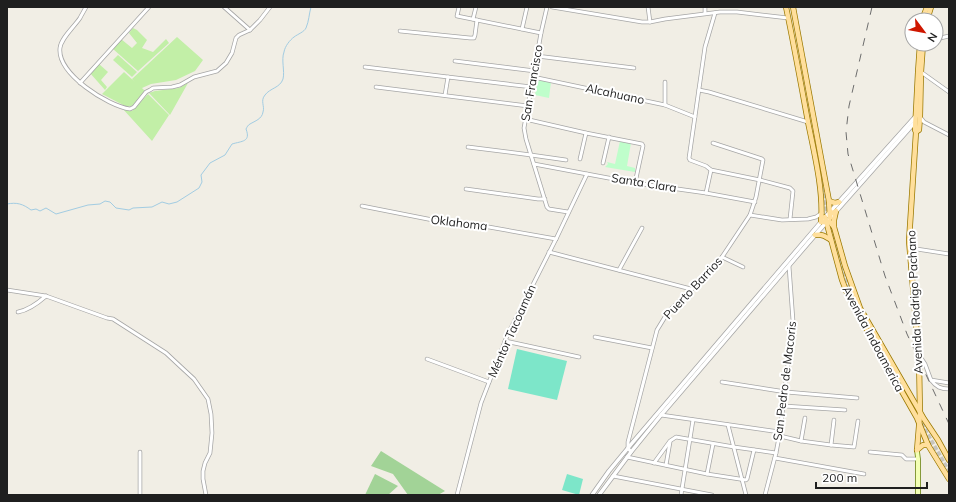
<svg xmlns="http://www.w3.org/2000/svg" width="956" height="502" viewBox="0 0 956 502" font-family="Mulish,sans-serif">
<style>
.grass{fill:#c2efa7}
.forest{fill:#a2d397}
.park{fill:#bffecb}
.pitch{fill:#7de6c9}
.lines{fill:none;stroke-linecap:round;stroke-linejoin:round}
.stream{stroke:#a2cce2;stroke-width:1}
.primary-tunnel{stroke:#c7c5bd;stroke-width:4.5;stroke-dasharray:4.5 2;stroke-linecap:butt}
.minor-casing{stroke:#a6a6a6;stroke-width:4.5}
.tertiary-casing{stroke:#a6a6a6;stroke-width:5}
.secondary-casing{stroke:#617d00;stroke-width:5.5}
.primary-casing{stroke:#9b7900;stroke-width:6}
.minor{stroke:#fff;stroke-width:3}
.tertiary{stroke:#fff;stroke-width:3.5}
.secondary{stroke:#f3ffb5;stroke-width:4}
.primary{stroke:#ffdf9c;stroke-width:4.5}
.rail{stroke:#6d6d6d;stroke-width:1;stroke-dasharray:8 8;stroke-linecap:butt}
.labels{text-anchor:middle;stroke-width:4;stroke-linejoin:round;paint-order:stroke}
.street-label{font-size:12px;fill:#1f1f1f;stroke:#fff}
</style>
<rect width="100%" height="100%" fill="#f1eee5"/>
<g class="grass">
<path d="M133 28 137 30 147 40 142 48 153 52 166 39 169 43 138 71 113 49 121 39 132 48 137 43 129 33Z"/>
<path d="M177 37 203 60 195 71 176 80 151 84 142 88 145 91 135 105 127 107 102 94 124 72 135 82 132 79Z"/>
<path d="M118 55 137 72 132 77 113 60Z"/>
<path d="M99 64 108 72 101 80 107 87 105 90 90 73Z"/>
<path d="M188 83 170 115 149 93 155 91 179 88Z"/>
<path d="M148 94 169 115 152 141 122 108 132 111Z"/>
</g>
<g class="forest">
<path d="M381 451 445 491 438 495H408L393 474 371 466Z"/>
<path d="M375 474 398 486 388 495H365Z"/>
</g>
<g class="park">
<path d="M537 80 551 82 549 98 535 95Z"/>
<path d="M620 141 631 143 627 166 635 168V172L605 167 608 164 607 162 615 164Z"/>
</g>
<g class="pitch">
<path d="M517 349 567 361 557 400 508 389Z"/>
<path d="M567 474 583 479 579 495 562 490Z"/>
</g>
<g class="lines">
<path class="stream" d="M7 204C17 202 23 204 31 210L36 209 40 211 46 208 56 214 88 205 100 204 105 201 110 202 116 208 129 210 133 208 152 207 162 202 169 204 177 202 199 188 202 182 201 175 210 163 225 155 232 144C242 141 251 142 246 129 247 127 248 125 250 124 255 121 262 119 263 112 265 106 260 101 265 95 270 88 280 88 283 79 285 71 281 60 284 52 285 46 290 40 294 37 298 34 304 32 306 28 309 21 309 14 311 7"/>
<g class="primary-tunnel">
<path d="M813 144 816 146 828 215"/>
<path d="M830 222 854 303"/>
<path d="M857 305 859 310 920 417"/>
<path d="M918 418 949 472"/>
</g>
<defs>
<g id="minor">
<path d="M86 7C84 11 82 14 80 18 74 27 61 38 60 48 57 74 108 106 130 109L134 107 146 92 150 90 153 88 172 87 180 85 194 77 217 71 226 63 232 53 236 38 239 35 250 30 260 20 270 7"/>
<path d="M224 7 250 30"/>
<path d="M459 7 457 16 541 33"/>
<path d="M547 7 541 33 524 128 526 139 547 207 549 209 568 212"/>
<path d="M552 7 642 22H650L665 19 720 12H737L788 18"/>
<path d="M648 7 650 22"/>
<path d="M705 7V13"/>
<path d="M715 13 705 47 689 158 690 160 706 166 711 170 760 180 790 188 793 191 790 219"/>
<path d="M473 19 476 7"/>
<path d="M522 29 527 7"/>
<path d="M400 31 470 38H474L475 35 477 20"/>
<path d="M936 39 949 36"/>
<path d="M537 56 634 68"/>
<path d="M455 61 535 71"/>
<path d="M365 67 448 77"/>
<path d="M921 72 949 92"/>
<path d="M533 77 665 105 695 117"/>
<path d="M80 83 149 7"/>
<path d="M376 87 528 106"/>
<path d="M699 90 709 92 808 122"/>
<path d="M445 95 448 77 532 87"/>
<path d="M665 105V82"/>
<path d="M920 117 924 122 949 135"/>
<path d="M525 119 586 133 642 144 643 146 635 183"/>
<path d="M468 147 531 155 566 160"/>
<path d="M580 159 586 133"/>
<path d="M603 163 609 137"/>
<path d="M534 164 635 183 706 193 755 202"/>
<path d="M466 189 538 199H545"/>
<path d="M706 193 711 170"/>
<path d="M362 206 453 224 466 223 556 239"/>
<path d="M750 215 782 220 808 219 816 217 822 213"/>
<path d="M910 248 949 254"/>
<path d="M549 252 691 289"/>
<path d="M722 257 743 267"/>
<path d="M619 270 642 228"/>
<path d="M7 290 46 296 107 318 113 319 166 353 181 367 194 379 208 399 211 414 212 433 210 453 205 463 203 471V479L206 495"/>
<path d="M18 312C29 310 38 303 46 296"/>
<path d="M595 337 652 348"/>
<path d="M505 341 579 357"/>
<path d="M919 355 925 364 931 380 949 383"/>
<path d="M427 359 489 382"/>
<path d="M931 380C936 387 941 389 949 389"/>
<path d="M722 382 786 392 857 398"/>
<path d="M784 406 845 410"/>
<path d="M661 415 780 432"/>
<path d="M728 425 746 495"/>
<path d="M780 436 801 441 831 445 854 447 858 421"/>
<path d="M801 441 805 418"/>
<path d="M831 445 834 420"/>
<path d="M140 452V495"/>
<path d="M631 452 628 448V442L657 330 668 312 714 268 722 257 750 215 756 197 763 160 762 159 713 143"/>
<path d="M870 452 902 455 906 459H918"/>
<path d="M627 457 707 474 746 480 747 479 754 450"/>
<path d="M775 458 864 474"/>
<path d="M654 463 670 441 676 437 734 447 776 453"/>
<path d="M666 465 670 442"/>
<path d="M707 474 713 444"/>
<path d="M613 476 712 495"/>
<path d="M457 495 481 403 507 336 556 239 587 174"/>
<path d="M681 495 693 420"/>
<path d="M765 495 776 453 780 432 793 321 789 266"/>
</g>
<g id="tertiary">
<path d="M592 495 609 471 633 442 821 222 916 116"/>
<path d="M599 495 631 452 661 415 815 235 915 122"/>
</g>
<path id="secondary" d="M917 450 918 459V495"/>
<g id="primary">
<path d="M786 7C794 45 801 84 808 122 814 152 824 192 821 222H830L834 227 845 266 860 308 924 419 938 440 949 460"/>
<path d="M793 7 829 201 830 218"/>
<path d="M922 20 927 7"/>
<path d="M927 20 931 7"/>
<path d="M916 132 919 130 920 117 921 72 923 44"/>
<path d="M829 201 835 203 839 202"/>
<path d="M830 212 833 213 836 211 834 220V227"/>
<path d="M825 217 842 280 847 293 855 309 917 418 928 445 949 479"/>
<path d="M815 235C822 234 825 236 831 240"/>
<path d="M917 450 920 414 919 359 909 241 916 132 915 130 918 72 920 44"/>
<path d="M917 450 923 445H928"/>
</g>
</defs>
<use href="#minor" class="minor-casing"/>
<use href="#tertiary" class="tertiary-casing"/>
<use href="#secondary" class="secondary-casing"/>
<use href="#primary" class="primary-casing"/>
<use href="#minor" class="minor"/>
<use href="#tertiary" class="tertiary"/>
<use href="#secondary" class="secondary"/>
<use href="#primary" class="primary"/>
<path class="rail" d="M872 7 849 106 846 132 848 154 885 276 907 334 949 424"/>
</g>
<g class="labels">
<g class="street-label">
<text transform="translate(532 83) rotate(-80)" y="4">San Francisco</text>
<text transform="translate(615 94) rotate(12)" y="4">Alcahuano</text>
<text transform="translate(644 183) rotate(9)" y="4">Santa Clara</text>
<text transform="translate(459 223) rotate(7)" y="4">Oklahoma</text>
<text transform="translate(693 288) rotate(-47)" y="4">Puerto Barrios</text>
<text transform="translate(915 302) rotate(-93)" y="4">Avenida Rodrigo Pachano</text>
<text transform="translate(512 331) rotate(-66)" y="4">Méntor Tacoamán</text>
<text transform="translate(873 339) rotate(62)" y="4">Avenida Indoamerica</text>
<text transform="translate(785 381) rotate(-83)" y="4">San Pedro de Macoris</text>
</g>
</g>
<rect width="956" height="502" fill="none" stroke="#1f1f1f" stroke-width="16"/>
<g transform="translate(924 32) rotate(122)"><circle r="19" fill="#ffffff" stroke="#a5a5a5"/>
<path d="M0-3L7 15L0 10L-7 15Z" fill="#cf1700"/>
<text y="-6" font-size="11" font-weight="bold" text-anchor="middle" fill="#1f1f1f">N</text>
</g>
<path d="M816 482v6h111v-6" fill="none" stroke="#1f1f1f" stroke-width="2"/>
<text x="822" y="482" font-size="12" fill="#1f1f1f" stroke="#ffffff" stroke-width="3" paint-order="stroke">200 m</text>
</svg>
